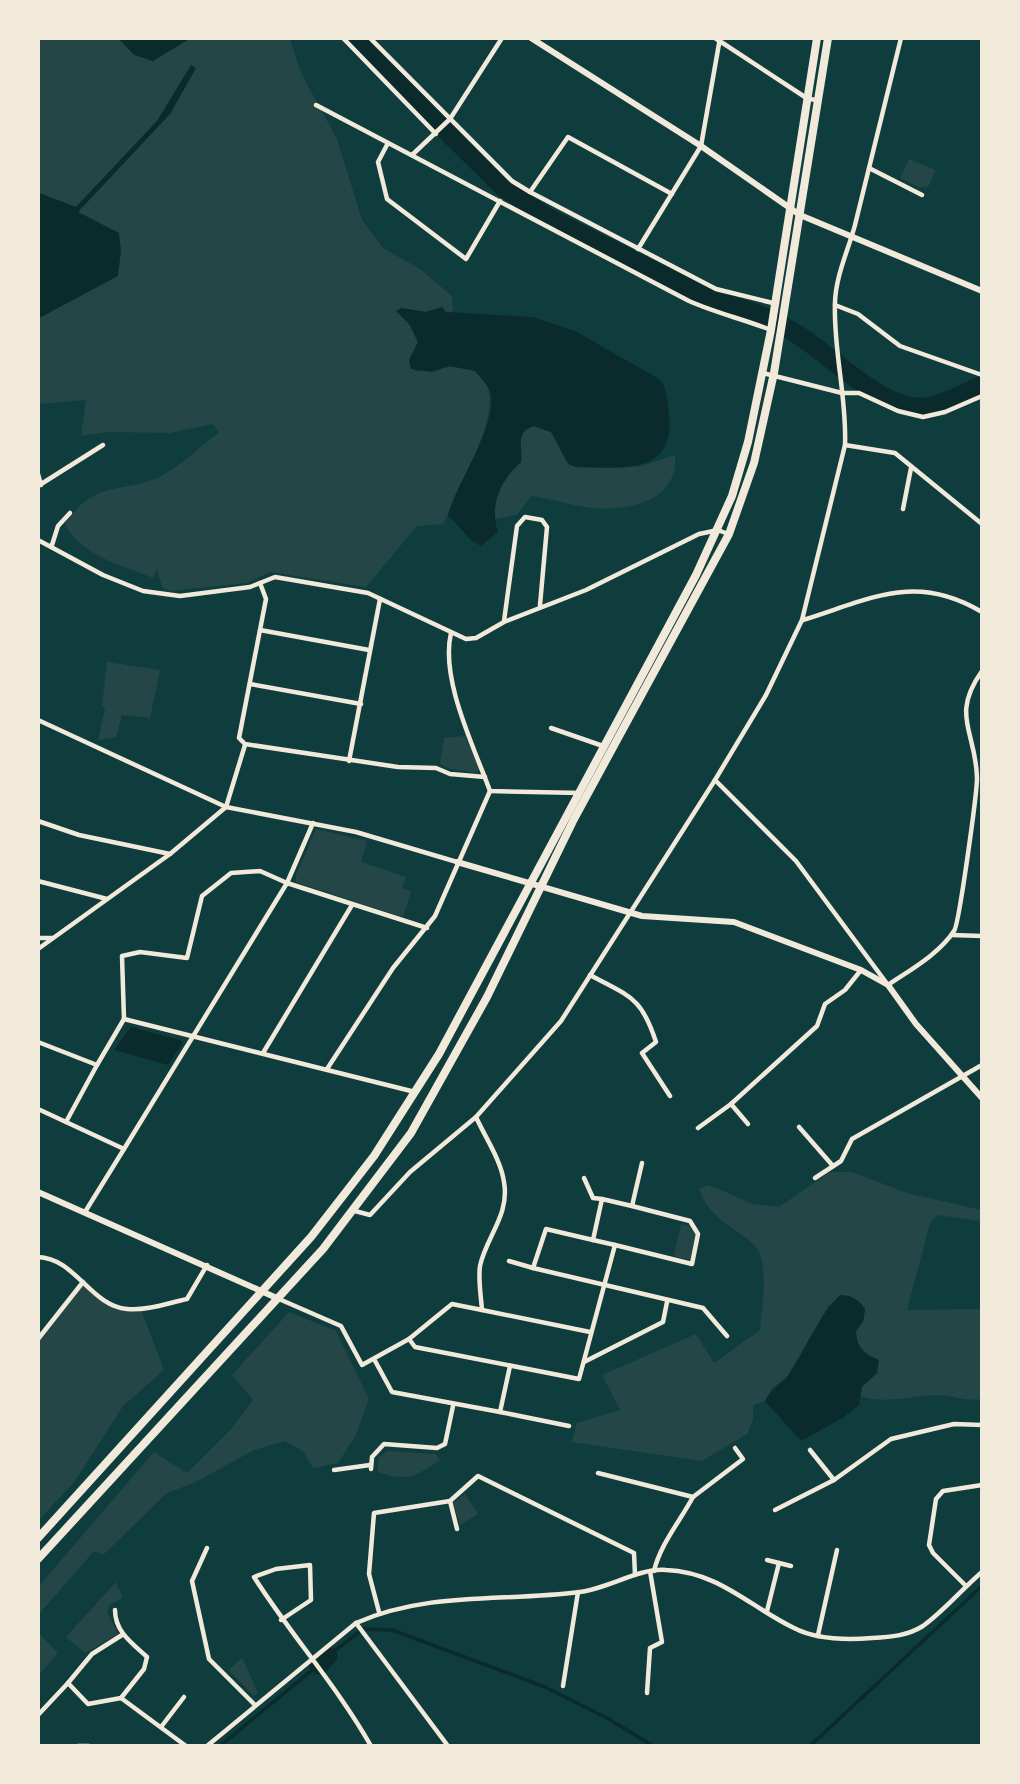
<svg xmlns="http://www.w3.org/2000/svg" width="1020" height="1784" viewBox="0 0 1020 1784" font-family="Ubuntu,sans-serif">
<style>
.green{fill:#244646}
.water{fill:#0a2a2b}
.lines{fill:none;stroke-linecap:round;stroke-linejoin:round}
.stream{stroke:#0a2a2b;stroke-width:3.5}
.river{stroke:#0a2a2b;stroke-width:19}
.minor{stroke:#f1e9da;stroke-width:4.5}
.tertiary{stroke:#f1e9da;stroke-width:6}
.trunk{stroke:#f1e9da;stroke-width:8}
</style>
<rect width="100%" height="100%" fill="#0f3d3e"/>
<g class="green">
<path d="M39 39H119L130 48 159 57 189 39H290L301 73 337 139 362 220 383 248 420 269 452 296 453 311 446 312 442 307 426 312 401 308 418 342 412 355 415 371C435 373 455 360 474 371 513 392 469 467 456 494 451 504 449 515 443 524L417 526 366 587 270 572 247 583 171 591 162 587 157 569 153 578C122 565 81 556 65 524 97 476 124 496 163 475 183 464 201 446 219 432L213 424 170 433 107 432 81 436 86 400 39 404V318L82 295 119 233 77 212 170 114 196 68 157 121 76 207 39 193Z"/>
<path d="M909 159 936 170 928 187H918L900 178Z"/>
<path d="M533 425 551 432 558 442 639 467 675 455C680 505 618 514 580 506 563 503 548 498 531 496L517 515 494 519C495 495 503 478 521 462 523 446 515 434 533 425Z"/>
<path d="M107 662 160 670 150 718 122 715 116 737 98 740 105 709 102 705Z"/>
<path d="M465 736 479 769 477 773 450 769 440 764 444 738Z"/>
<path d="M316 829 367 841 361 862 406 877 402 888 411 891 403 917 296 882V875Z"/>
<path d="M830 1172H852L907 1193 981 1210V1221L937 1215 930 1223 907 1310 981 1309V1399C965 1402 953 1395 938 1395 911 1395 886 1405 860 1396L861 1387 877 1372 871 1357 857 1344 856 1331 863 1322 865 1309 860 1302 848 1295 828 1306 787 1377 772 1388 765 1401 753 1405V1420L747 1434 702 1461 572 1442 577 1423 620 1410 602 1375 696 1334 714 1363 760 1330C762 1307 767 1280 761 1257 756 1239 729 1229 717 1216 708 1208 703 1199 699 1189L709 1185 753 1204 779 1207Z"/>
<path d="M681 1224 689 1226 695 1235 690 1260 674 1256Z"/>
<path d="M83 1286C102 1303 116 1312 142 1312L164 1370 123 1406 75 1481 39 1520 38 1343 52 1320Z"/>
<path d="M289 1312 336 1331 369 1399 356 1435 338 1463 313 1468 303 1451 285 1441 254 1450 194 1483 167 1493 103 1555 94 1551 39 1614V1586L154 1452 187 1473 232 1428 253 1400 232 1375Z"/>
<path d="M387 1451 435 1454 440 1460C414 1477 409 1482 378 1472V1458Z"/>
<path d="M465 1494 478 1514 460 1525 453 1503Z"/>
<path d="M116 1582 123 1598 109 1605 107 1612 118 1634 85 1653 66 1637Z"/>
<path d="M39 1633 58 1653 39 1675Z"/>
<path d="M242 1658 258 1692 254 1696 228 1670Z"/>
</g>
<g class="water">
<path d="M119 39H189L153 61 134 55Z"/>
<path d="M191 65 196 68 170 114 78 212 119 233 121 251 118 276 39 318V193L76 207 157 121Z"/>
<path d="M442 307 446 312 533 317 575 331 659 379C668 389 667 401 669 414 676 476 620 468 576 467L568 464 551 432 533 426C514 434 523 446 521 462 500 481 489 504 498 532L481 546 472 541 448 515C456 484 502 418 489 389 486 383 479 376 475 371L449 366 432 372 411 369 409 360 418 342 410 325 396 311 401 308 426 312Z"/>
<path d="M131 1027 180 1040 182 1044 168 1065 114 1050Z"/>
<path d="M840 1295C851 1295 859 1300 865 1309L863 1322 856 1331C857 1348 864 1354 879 1360L877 1373 862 1387 859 1405 844 1417 801 1441 765 1401C772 1387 782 1385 790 1373 807 1348 819 1315 840 1295Z"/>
</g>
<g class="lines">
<g class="stream">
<path d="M328 1656 363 1629 392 1630 545 1687 607 1718 653 1746"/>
<path d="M220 1746 317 1666"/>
<path d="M810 1746 982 1586"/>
</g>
<g class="river">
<path d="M352 38 503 187 547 217 716 302C745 307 770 318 795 333 831 354 883 413 927 407 946 404 965 393 982 385"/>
<path d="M319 1665 328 1656"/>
</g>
<g class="minor">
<path d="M343 38 436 134"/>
<path d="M370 38 512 181 530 192 716 289 777 304"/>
<path d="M715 38 808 99 818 100"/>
<path d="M316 105 689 301C716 313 743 319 771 330"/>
<path d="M388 143 378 162 387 199 466 259 500 201"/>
<path d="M412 155 450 119 502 38"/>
<path d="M869 168 922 195"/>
<path d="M530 192 568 137 672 194"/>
<path d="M638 249 701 146 720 38"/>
<path d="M835 305 858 314 900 346 982 375"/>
<path d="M763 373 842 393H859L898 411 923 417 945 412 982 396"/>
<path d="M845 445 895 453 982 524"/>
<path d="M38 474 41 485"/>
<path d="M38 486 103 445"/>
<path d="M903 509 911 468"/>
<path d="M38 540 103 575 143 591 180 596 250 587 275 577 368 593 466 639 476 638 504 622 586 590 699 534 718 530 728 534"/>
<path d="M52 545 58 526 70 513"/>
<path d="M260 583 266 599 239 738 245 744 398 767 436 768 450 774 485 777"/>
<path d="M803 620C871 599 915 572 982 612"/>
<path d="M504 621 517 526 525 517 542 520 547 527 540 605"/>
<path d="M260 630 369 650"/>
<path d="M451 633C440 679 474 747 490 791L581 793"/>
<path d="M250 684 361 704"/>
<path d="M38 720 226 807 356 832 457 862"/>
<path d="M551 728 603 746"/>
<path d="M349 761 380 599"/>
<path d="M715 780 796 861 888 985C910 970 939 954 954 931 959 925 977 793 977 778 976 731 950 716 982 671"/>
<path d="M38 821 79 835 170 854"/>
<path d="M38 881 107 899"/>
<path d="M952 935 982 936"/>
<path d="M38 938H52"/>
<path d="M38 949 170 854 226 807 245 745"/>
<path d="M590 975C630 997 641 996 656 1042L642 1053 670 1096"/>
<path d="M124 1019 415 1092"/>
<path d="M38 1042 97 1065 66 1122 124 1149 85 1212"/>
<path d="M263 1053 352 905"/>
<path d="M97 1065 124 1019 122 956 140 952 187 958 202 896 231 873 260 871 287 883 427 928"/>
<path d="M327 1069 393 968 435 916 490 791"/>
<path d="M731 1104 748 1124"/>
<path d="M38 1109 66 1122"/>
<path d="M799 1127 833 1166"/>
<path d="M698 1128 731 1104 817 1026 825 1004 845 990 861 970"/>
<path d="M124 1149 287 883 313 823"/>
<path d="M584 1178 593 1198 602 1199"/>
<path d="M815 1178 841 1161 852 1139 982 1065"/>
<path d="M355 1211 370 1215 410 1172 476 1117 561 1021 715 780 766 695 802 620 845 445C847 397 833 350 835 302 836 275 848 251 855 225 870 163 886 101 901 38"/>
<path d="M593 1240 546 1229 533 1268 703 1308 727 1336"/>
<path d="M615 1245 692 1264 698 1234 690 1221 632 1206"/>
<path d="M38 1257C75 1258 91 1306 127 1309 147 1311 168 1303 187 1299L207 1265"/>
<path d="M509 1261 533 1268"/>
<path d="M279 1299 341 1326 362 1365 409 1339 452 1304 482 1310C481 1296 478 1279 480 1266 486 1237 510 1215 504 1182 501 1160 485 1137 476 1117"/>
<path d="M482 1310 590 1332"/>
<path d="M38 1339 83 1282"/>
<path d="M409 1339 415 1347 579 1379 615 1245 593 1240 602 1199 632 1206 642 1163"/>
<path d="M374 1359 392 1392 500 1412"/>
<path d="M584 1362 663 1322 667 1302"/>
<path d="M510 1366 500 1412 569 1426"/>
<path d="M810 1450 834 1480"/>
<path d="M371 1469 372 1457 384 1444 437 1448 445 1444 453 1406"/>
<path d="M334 1470 370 1465"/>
<path d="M598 1473 693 1497C680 1521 660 1545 654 1571"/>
<path d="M693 1497 743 1459 735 1448"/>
<path d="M450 1501 457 1529"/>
<path d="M775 1510 834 1480 891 1439 954 1424 982 1425"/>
<path d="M207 1548 192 1581 209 1659 254 1704"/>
<path d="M767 1560 791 1566"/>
<path d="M966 1586 933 1553 929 1545 936 1499 943 1491 982 1485"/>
<path d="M115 1610C115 1632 132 1643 147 1657L144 1669 121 1698"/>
<path d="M767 1611 779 1563"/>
<path d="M379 1612 369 1574 374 1513 450 1501 478 1476 634 1553 635 1575"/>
<path d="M281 1620 311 1600 310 1565 276 1569 254 1577C291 1635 337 1686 371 1746"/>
<path d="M356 1623 448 1746"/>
<path d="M122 1635 92 1654 68 1683 88 1704 121 1698 186 1746"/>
<path d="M818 1635 837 1550"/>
<path d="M563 1686 578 1592"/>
<path d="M647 1693 650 1648 662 1642 650 1571"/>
<path d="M38 1715 68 1683"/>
<path d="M161 1727 184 1697"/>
<path d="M78 1746H89"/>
<path d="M207 1746 356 1623C428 1591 503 1602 580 1592 609 1588 639 1568 666 1570 719 1572 750 1607 794 1628 817 1640 847 1640 872 1638 890 1637 907 1636 923 1626 944 1611 962 1589 982 1572"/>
</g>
<g class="tertiary">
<path d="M531 38 701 146 800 215 982 291"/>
<path d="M457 862 642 916 734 922 861 970 888 985 916 1024 982 1098"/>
<path d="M38 1192 279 1299"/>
</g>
<g class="trunk">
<path d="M38 1538 311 1237 374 1156 439 1054 696 575 732 496 748 442 771 330 817 38"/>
<path d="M38 1559 323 1249 411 1133 487 997 574 819 729 534 754 463 774 373 828 38"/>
</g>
</g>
<rect width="1020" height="1784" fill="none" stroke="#f1e9da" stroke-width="80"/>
</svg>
